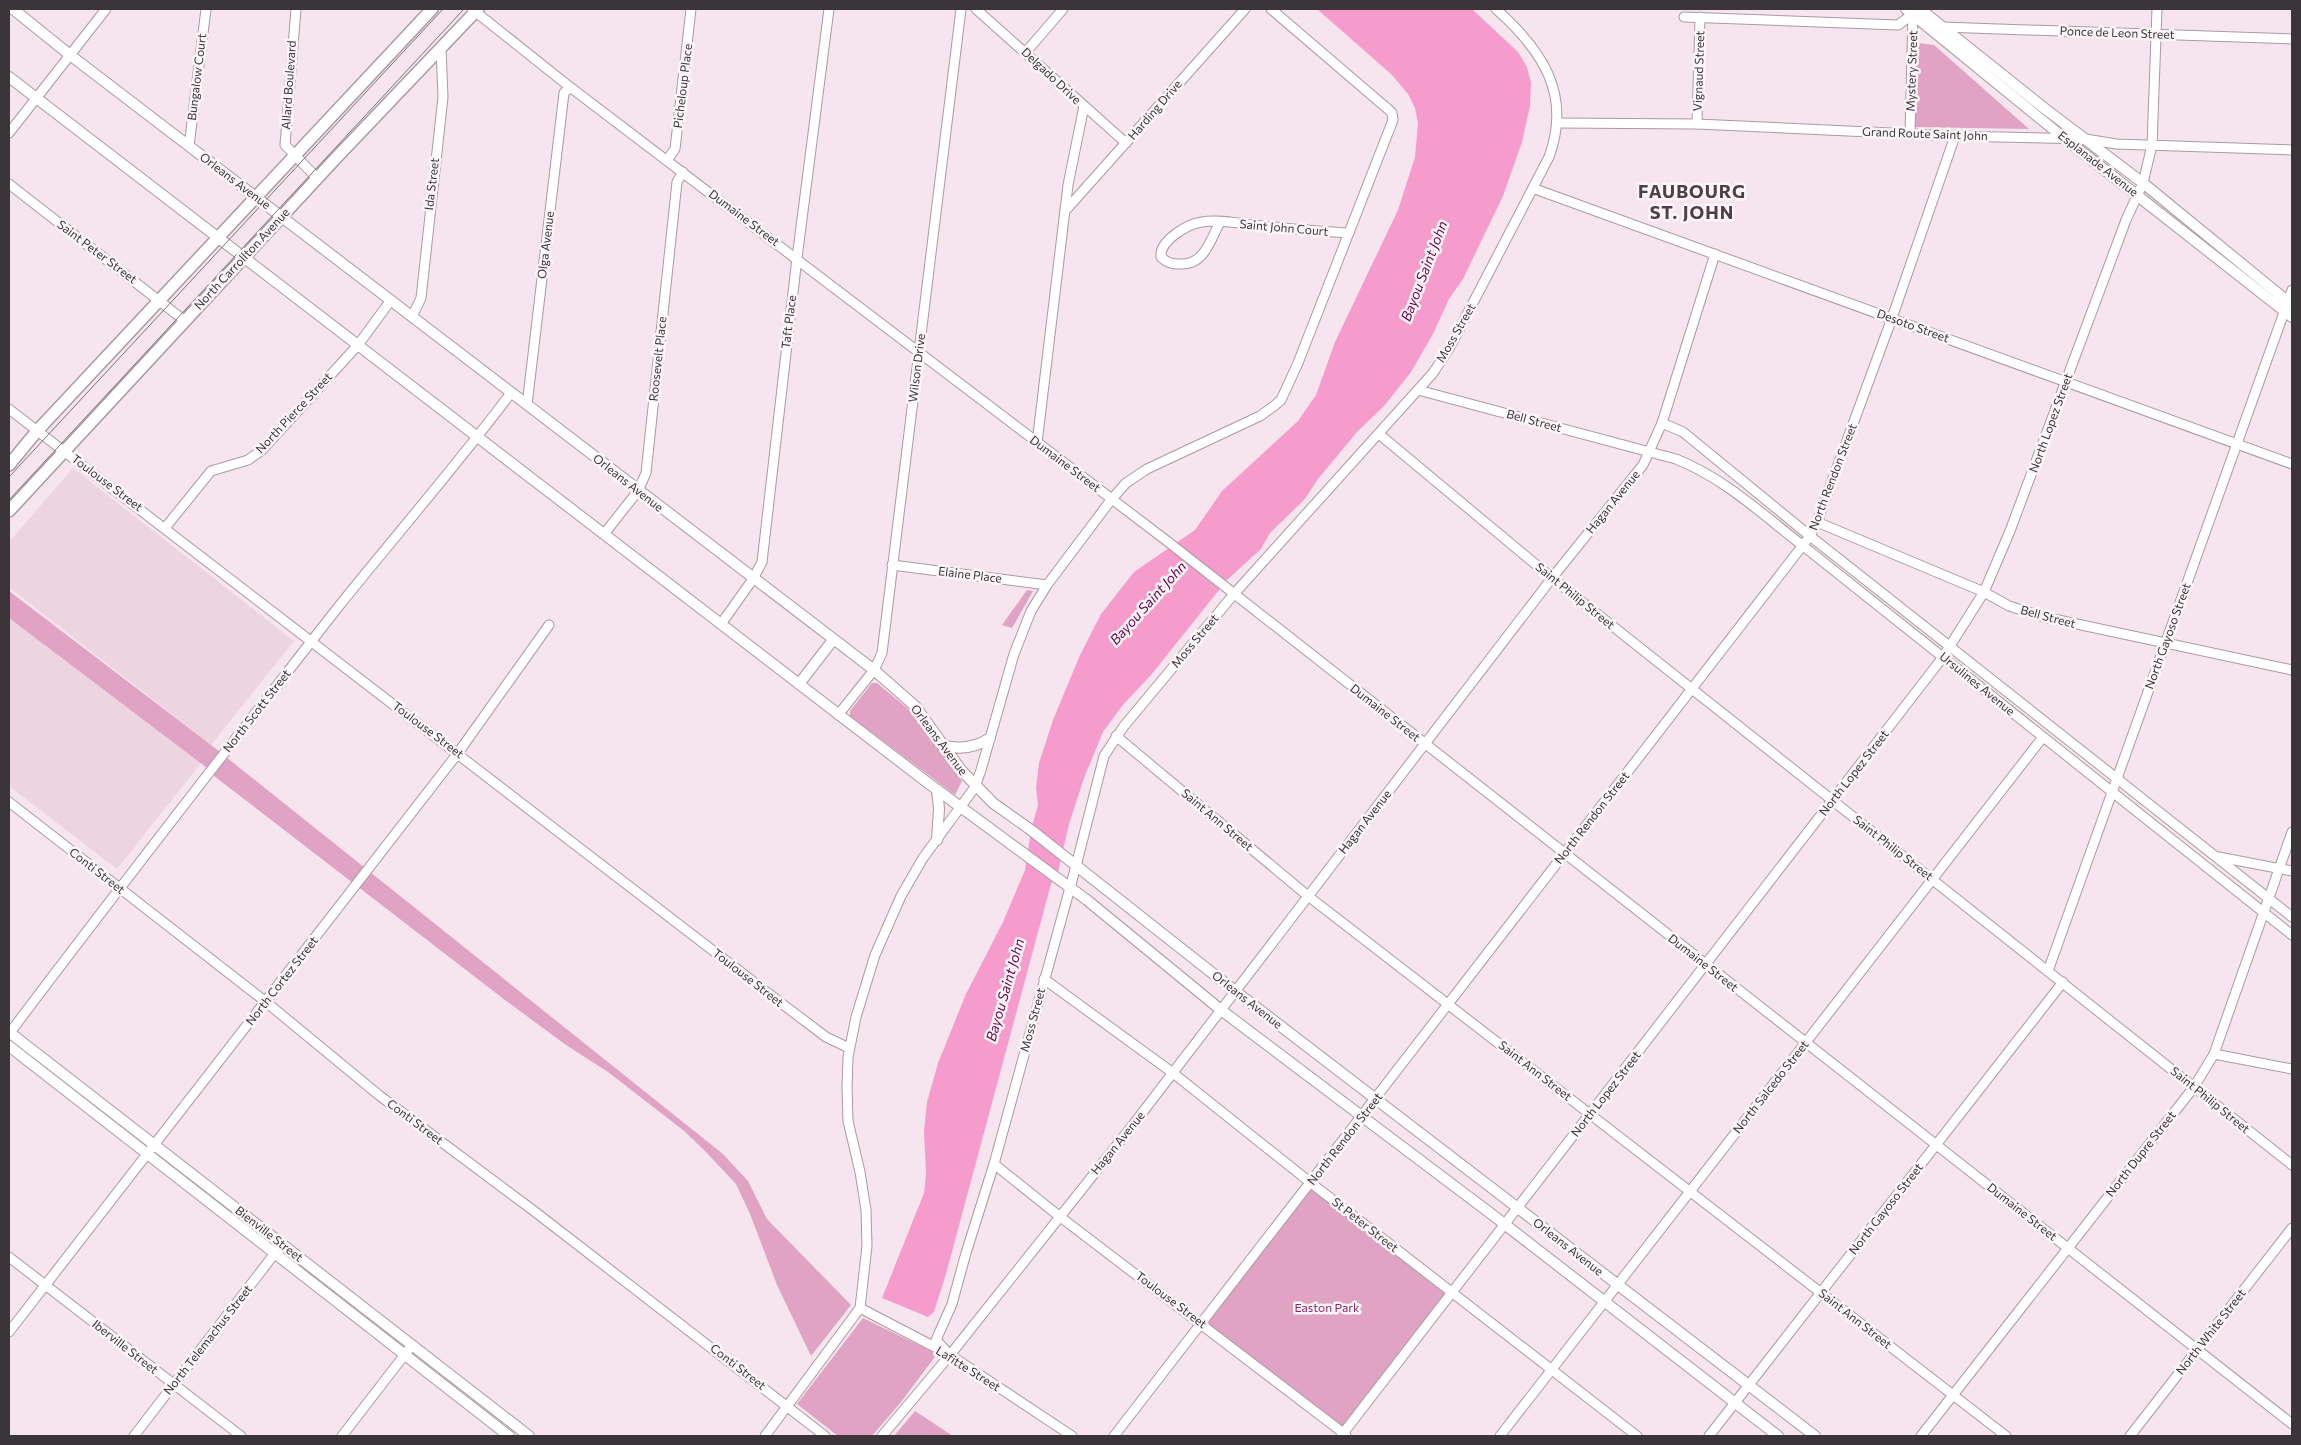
<svg xmlns="http://www.w3.org/2000/svg" width="2301" height="1445" viewBox="0 0 2301 1445" font-family="Commissioner,sans-serif">
<style>
.built{fill:#edd4e1}
.green{fill:#e1a3c4}
.water{fill:#f69ccd}
.lines{fill:none;stroke-linecap:round;stroke-linejoin:round}
.minor-casing{stroke:#aa9aa2;stroke-width:11}
.tertiary-casing{stroke:#aa9aa2;stroke-width:12}
.secondary-casing{stroke:#aa9aa2;stroke-width:14}
.minor{stroke:#fff;stroke-width:9}
.tertiary{stroke:#fff;stroke-width:10}
.secondary{stroke:#fff;stroke-width:11}
.tram{stroke:#7d7278;stroke-width:1}
.labels{text-anchor:middle;stroke-width:5;stroke-linejoin:round;paint-order:stroke}
.street-label{font-size:12px;fill:#3b3438;stroke:#fdf6f9}
.park-label{font-size:12px;fill:#8b2666;stroke:#fdf6f9}
.water-label{font-size:14px;font-style:italic;fill:#6e004c;stroke:#fdf6f9}
.district-label{font-size:18px;font-weight:bold;letter-spacing:1px;fill:#4e4047;stroke:#fdf6f9}
</style>
<rect width="100%" height="100%" fill="#f6e5ee"/>
<g class="built">
<path d="M73 468 294 641 211 745 9 587V542Z"/>
<path d="M9 618 201 763 117 869 9 786Z"/>
</g>
<g class="green">
<path d="M1918 43 1934 45 2029 129 1914 127Z"/>
<path d="M1027 590 1033 591 1012 628 1002 625Z"/>
<path d="M9 591 211 745 723 1154 748 1181 767 1219 851 1305 811 1356 777 1285 750 1214 736 1184 705 1151 683 1130 608 1072 566 1045 505 1000 214 776 215 774 9 618Z"/>
<path d="M872 683H877L913 713 962 781 955 795 850 716V711Z"/>
<path d="M1311 1183 1452 1293 1343 1433 1202 1324Z"/>
<path d="M863 1318 937 1354 901 1402 872 1436H838L797 1404Z"/>
<path d="M915 1411 953 1436H894Z"/>
</g>
<path class="water" d="M1317 9H1472L1518 52 1527 67 1531 83 1530 106 1522 142 1503 196 1463 279 1449 299 1433 334 1411 372 1385 405 1357 432 1318 479 1304 500 1270 533 1261 549 1227 580 1151 675 1122 706 1103 732 1084 778 1069 824 1058 872 1051 884 946 1274 934 1312 928 1317 882 1298 924 1193 926 1173 924 1131 927 1102 938 1063 966 994 1003 922 1025 870 1031 830 1038 805 1036 788 1039 763 1053 720 1080 655 1101 614 1134 572 1195 530 1222 491 1298 421 1316 395 1335 342 1398 210 1415 157 1418 123 1415 108 1408 94 1392 75Z"/>
<g class="lines">
<defs>
<g id="minor">
<path d="M296 9 285 145 317 178"/>
<path d="M472 9 570 87 1167 541 2292 1424"/>
<path d="M976 9 1126 143"/>
<path d="M1684 17 1898 25 1913 14"/>
<path d="M1942 27 2292 39"/>
<path d="M1026 52 1063 9"/>
<path d="M1558 123 1697 124 1955 136 2086 139 2116 144 2292 150"/>
<path d="M1697 124 1700 17"/>
<path d="M9 133 106 9"/>
<path d="M1910 134 1913 12"/>
<path d="M189 146 206 9"/>
<path d="M667 160 675 149 691 9"/>
<path d="M9 184 185 321"/>
<path d="M1535 189 2292 464"/>
<path d="M1065 211 1245 9"/>
<path d="M1220 222C1210 241 1204 266 1179 264 1172 264 1167 263 1161 257 1159 241 1187 224 1202 222 1217 219 1237 223 1252 225 1284 228 1316 231 1349 233"/>
<path d="M412 317 421 298 443 97 441 48"/>
<path d="M1418 390 1676 459C1724 478 1762 514 1802 545L2292 935"/>
<path d="M527 405 564 93 570 87"/>
<path d="M9 409 768 993 826 1037 849 1048"/>
<path d="M1662 423 1683 432 1810 536 2292 917"/>
<path d="M1379 434 1552 578 2292 1165"/>
<path d="M1037 443 1068 185 1084 106"/>
<path d="M1817 522 1984 592 2009 606 2044 617 2292 670"/>
<path d="M165 528 211 471 248 460 262 450 358 345 391 300"/>
<path d="M604 534 638 491 646 473 677 182 683 172"/>
<path d="M892 565 1047 585"/>
<path d="M721 624 753 579 762 562 797 258 829 9"/>
<path d="M838 715 874 670 882 653 961 9"/>
<path d="M1116 736 1308 896 2006 1436"/>
<path d="M9 802 266 1002 380 1096 534 1211 825 1436"/>
<path d="M2219 857 2292 871"/>
<path d="M2048 971 2292 290"/>
<path d="M1044 979 1173 1073 1311 1183 1637 1436"/>
<path d="M9 1034C117 890 228 748 339 606 396 535 456 466 511 393"/>
<path d="M2214 1054 2292 1069"/>
<path d="M994 1164 1059 1216 1346 1435"/>
<path d="M9 1257 241 1436"/>
<path d="M860 1308 950 1355 1072 1436"/>
<path d="M9 1332 458 753 549 625"/>
<path d="M950 1355 936 1340 952 1304 966 1253 994 1164 1076 866 1104 756 1124 726 1234 594 1433 373 1450 347 1549 157C1572 94 1542 50 1496 9"/>
<path d="M134 1436 282 1244"/>
<path d="M342 1436 409 1349"/>
<path d="M765 1436 860 1308 867 1246 866 1210 860 1172 848 1121 847 1087 848 1057 856 1017 875 955 901 896 923 858 975 787 981 770 1014 654 1031 611 1047 585 1111 500 1126 483 1147 469 1260 416 1274 406 1281 400 1298 363 1393 120 1392 113 1389 110 1271 9"/>
<path d="M882 1436 950 1355 1129 1130 1552 578 1643 465 1662 423 1715 254"/>
<path d="M1114 1436 1810 536 1817 522 1892 318 1955 136"/>
<path d="M1341 1436 1943 657 1984 592 2010 531 2126 220 2143 183 2152 145 2157 9"/>
<path d="M1500 1436 2043 737"/>
<path d="M1709 1436 2063 982"/>
<path d="M1921 1436 2194 1087 2214 1054 2292 832"/>
<path d="M2130 1436 2292 1228"/>
</g>
<g id="tertiary">
<path d="M13 9 70 55 874 670 915 706 961 770 993 803 1031 830 1235 991 1815 1436"/>
<path d="M1906 9 2064 138 2292 317"/>
<path d="M1920 9 2044 108 2143 183 2292 305"/>
<path d="M9 77 928 783 1087 900 1221 1010 1494 1216 1778 1436"/>
<path d="M799 684 833 640"/>
<path d="M942 745C959 750 975 748 990 738"/>
<path d="M937 840 939 809 937 790"/>
<path d="M9 1032 529 1436"/>
<path d="M9 1046 509 1436"/>
</g>
<g id="secondary">
<path d="M9 465 37 431 432 9"/>
<path d="M9 511 336 158 478 9"/>
</g>
</defs>
<use href="#minor" class="minor-casing"/>
<use href="#tertiary" class="tertiary-casing"/>
<use href="#secondary" class="secondary-casing"/>
<use href="#minor" class="minor"/>
<use href="#tertiary" class="tertiary"/>
<use href="#secondary" class="secondary"/>
<g class="tram">
<path d="M9 477 443 9"/>
<path d="M9 500 464 9"/>
</g>
</g>
<g class="labels">
<g class="street-label">
<text transform="translate(2117 33) rotate(2)" y="4">Ponce de Leon Street</text>
<text transform="translate(1699 71) rotate(-88)" y="4">Vignaud Street</text>
<text transform="translate(1912 71) rotate(-88)" y="4">Mystery Street</text>
<text transform="translate(1051 76) rotate(43)" y="4">Delgado Drive</text>
<text transform="translate(197 77) rotate(-83)" y="4">Bungalow Court</text>
<text transform="translate(289 85) rotate(-86)" y="4">Allard Boulevard</text>
<text transform="translate(683 86) rotate(-83)" y="4">Picheloup Place</text>
<text transform="translate(1155 110) rotate(-49)" y="4">Harding Drive</text>
<text transform="translate(1925 134) rotate(2)" y="4">Grand Route Saint John</text>
<text transform="translate(2098 164) rotate(38)" y="4">Esplanade Avenue</text>
<text transform="translate(235 181) rotate(37)" y="4">Orleans Avenue</text>
<text transform="translate(432 184) rotate(-83)" y="4">Ida Street</text>
<text transform="translate(744 218) rotate(37)" y="4">Dumaine Street</text>
<text transform="translate(1284 228) rotate(5)" y="4">Saint John Court</text>
<text transform="translate(546 245) rotate(-83)" y="4">Olga Avenue</text>
<text transform="translate(97 252) rotate(37)" y="4">Saint Peter Street</text>
<text transform="translate(242 259) rotate(-47)" y="4">North Carrollton Avenue</text>
<text transform="translate(789 322) rotate(-83)" y="4">Taft Place</text>
<text transform="translate(1913 326) rotate(20)" y="4">Desoto Street</text>
<text transform="translate(1456 333) rotate(-60)" y="4">Moss Street</text>
<text transform="translate(658 359) rotate(-84)" y="4">Roosevelt Place</text>
<text transform="translate(917 368) rotate(-83)" y="4">Wilson Drive</text>
<text transform="translate(294 413) rotate(-47)" y="4">North Pierce Street</text>
<text transform="translate(1534 421) rotate(15)" y="4">Bell Street</text>
<text transform="translate(2051 423) rotate(-70)" y="4">North Lopez Street</text>
<text transform="translate(1065 464) rotate(37)" y="4">Dumaine Street</text>
<text transform="translate(1833 477) rotate(-69)" y="4">North Rendon Street</text>
<text transform="translate(107 483) rotate(37)" y="4">Toulouse Street</text>
<text transform="translate(628 483) rotate(38)" y="4">Orleans Avenue</text>
<text transform="translate(1613 502) rotate(-51)" y="4">Hagan Avenue</text>
<text transform="translate(970 575) rotate(7)" y="4">Elaine Place</text>
<text transform="translate(1575 596) rotate(39)" y="4">Saint Philip Street</text>
<text transform="translate(2048 617) rotate(15)" y="4">Bell Street</text>
<text transform="translate(2168 636) rotate(-70)" y="4">North Gayoso Street</text>
<text transform="translate(1195 641) rotate(-50)" y="4">Moss Street</text>
<text transform="translate(1977 684) rotate(39)" y="4">Ursulines Avenue</text>
<text transform="translate(257 711) rotate(-52)" y="4">North Scott Street</text>
<text transform="translate(1385 713) rotate(38)" y="4">Dumaine Street</text>
<text transform="translate(428 730) rotate(37)" y="4">Toulouse Street</text>
<text transform="translate(939 740) rotate(53)" y="4">Orleans Avenue</text>
<text transform="translate(1854 773) rotate(-52)" y="4">North Lopez Street</text>
<text transform="translate(1592 818) rotate(-52)" y="4">North Rendon Street</text>
<text transform="translate(1217 820) rotate(40)" y="4">Saint Ann Street</text>
<text transform="translate(1365 822) rotate(-52)" y="4">Hagan Avenue</text>
<text transform="translate(1893 848) rotate(38)" y="4">Saint Philip Street</text>
<text transform="translate(97 871) rotate(38)" y="4">Conti Street</text>
<text transform="translate(1703 963) rotate(38)" y="4">Dumaine Street</text>
<text transform="translate(748 978) rotate(38)" y="4">Toulouse Street</text>
<text transform="translate(282 981) rotate(-52)" y="4">North Cortez Street</text>
<text transform="translate(1247 1000) rotate(38)" y="4">Orleans Avenue</text>
<text transform="translate(1033 1020) rotate(-75)" y="4">Moss Street</text>
<text transform="translate(1535 1071) rotate(38)" y="4">Saint Ann Street</text>
<text transform="translate(1771 1087) rotate(-52)" y="4">North Salcedo Street</text>
<text transform="translate(1606 1094) rotate(-52)" y="4">North Lopez Street</text>
<text transform="translate(2210 1100) rotate(39)" y="4">Saint Philip Street</text>
<text transform="translate(415 1122) rotate(37)" y="4">Conti Street</text>
<text transform="translate(1345 1139) rotate(-52)" y="4">North Rendon Street</text>
<text transform="translate(1118 1143) rotate(-51)" y="4">Hagan Avenue</text>
<text transform="translate(2141 1154) rotate(-52)" y="4">North Dupre Street</text>
<text transform="translate(1886 1209) rotate(-52)" y="4">North Gayoso Street</text>
<text transform="translate(2022 1212) rotate(38)" y="4">Dumaine Street</text>
<text transform="translate(1365 1225) rotate(38)" y="4">St Peter Street</text>
<text transform="translate(269 1234) rotate(38)" y="4">Bienville Street</text>
<text transform="translate(1568 1247) rotate(38)" y="4">Orleans Avenue</text>
<text transform="translate(1171 1300) rotate(37)" y="4">Toulouse Street</text>
<text transform="translate(1855 1319) rotate(38)" y="4">Saint Ann Street</text>
<text transform="translate(2211 1332) rotate(-52)" y="4">North White Street</text>
<text transform="translate(208 1340) rotate(-52)" y="4">North Telemachus Street</text>
<text transform="translate(125 1347) rotate(38)" y="4">Iberville Street</text>
<text transform="translate(738 1367) rotate(38)" y="4">Conti Street</text>
<text transform="translate(968 1369) rotate(32)" y="4">Lafitte Street</text>
</g>
<g class="park-label">
<text x="1327" y="1312">Easton Park</text>
</g>
<g class="water-label">
<text transform="translate(1424 271) rotate(-69)" y="5">Bayou Saint John</text>
<text transform="translate(1148 603) rotate(-48)" y="5">Bayou Saint John</text>
<text transform="translate(1005 990) rotate(-74)" y="5">Bayou Saint John</text>
</g>
<g class="district-label">
<text x="1692" y="198">FAUBOURG<tspan x="1692" dy="21">ST. JOHN</tspan></text>
</g>
</g>
<rect width="2301" height="1445" fill="none" stroke="#3b3438" stroke-width="20"/>
</svg>
